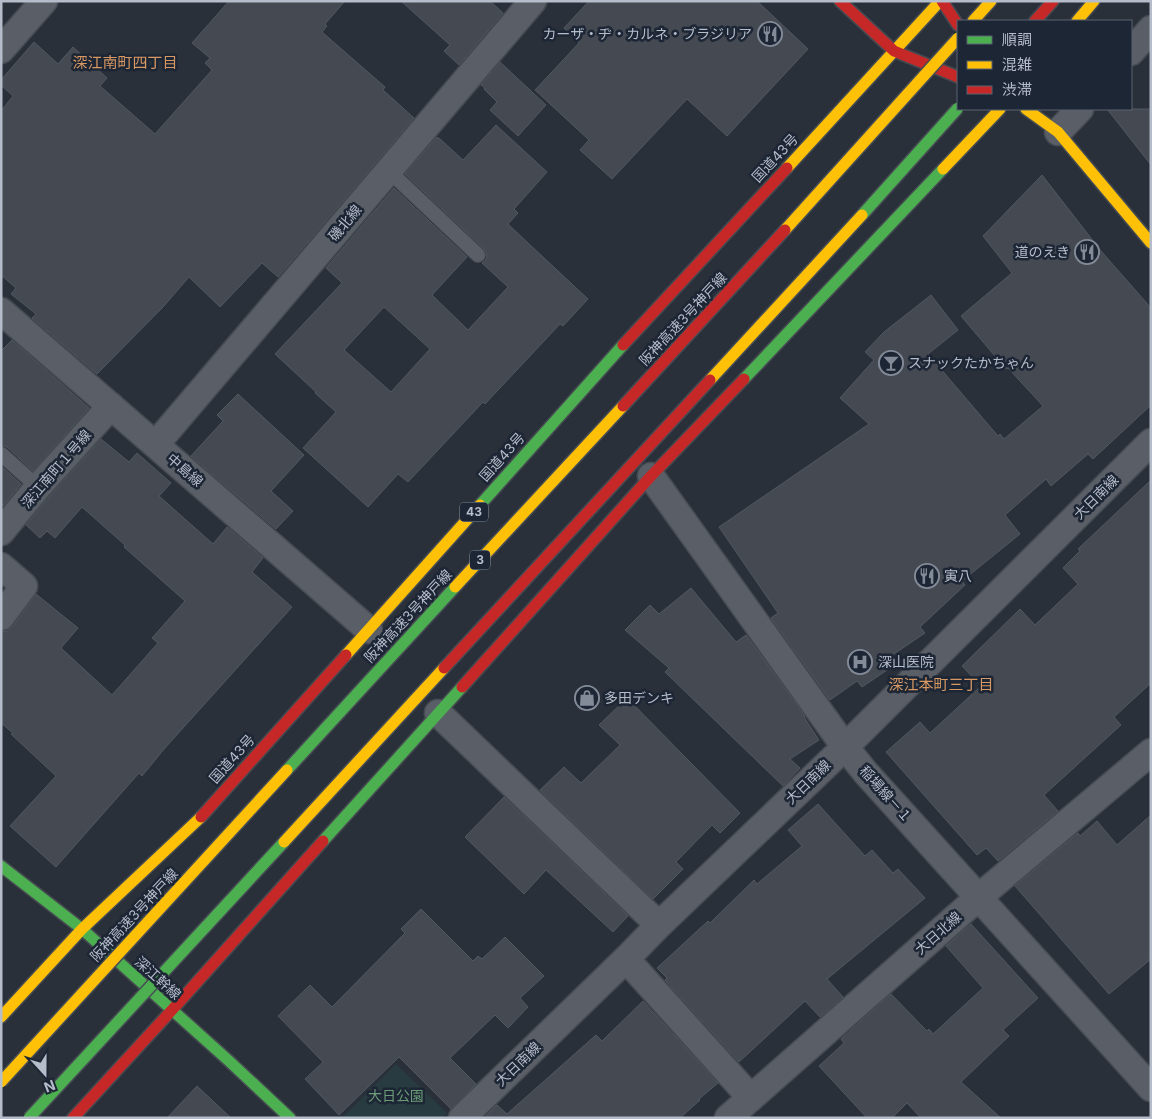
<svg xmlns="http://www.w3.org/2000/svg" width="1152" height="1119" viewBox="0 0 1152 1119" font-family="Inter,'Noto Sans JP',sans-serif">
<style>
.green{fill:#273b40}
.building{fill:#444952;stroke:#525861;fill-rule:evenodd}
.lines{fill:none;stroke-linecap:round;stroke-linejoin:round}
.lane-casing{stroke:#464b52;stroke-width:16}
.street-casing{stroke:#464b52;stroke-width:29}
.fast-casing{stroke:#464b52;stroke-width:14}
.slow-casing{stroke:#464b52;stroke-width:14}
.jam-casing{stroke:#464b52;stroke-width:14}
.lane{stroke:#5a5f67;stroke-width:14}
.street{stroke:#5a5f67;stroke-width:26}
.fast{stroke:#4caf50;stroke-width:11}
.slow{stroke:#ffc107;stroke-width:11}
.jam{stroke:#c62828;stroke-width:11}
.fast-bridge-casing{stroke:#474c55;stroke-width:14;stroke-linecap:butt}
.slow-bridge-casing{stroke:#474c55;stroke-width:14;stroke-linecap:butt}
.jam-bridge-casing{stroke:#474c55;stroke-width:14;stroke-linecap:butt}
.fast-bridge{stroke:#4caf50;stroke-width:11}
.slow-bridge{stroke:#ffc107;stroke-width:11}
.jam-bridge{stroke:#c62828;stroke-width:11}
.labels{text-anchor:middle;stroke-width:5;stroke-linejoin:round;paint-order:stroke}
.shield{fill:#1d2635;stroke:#878f9d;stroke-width:1}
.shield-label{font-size:12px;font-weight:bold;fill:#b5bcca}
.poi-label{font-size:14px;fill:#b5bcca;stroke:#1d2635;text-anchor:start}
.street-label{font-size:14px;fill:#b5bcca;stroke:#1d2635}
.park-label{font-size:14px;fill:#6b9c77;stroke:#1d2635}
.neighbourhood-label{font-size:15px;fill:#d79862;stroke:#1d2635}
</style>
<rect width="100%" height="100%" fill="#2a303a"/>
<path class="green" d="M396 1064 447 1113 442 1118H342Z"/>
<g class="building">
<path d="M229 1H345L325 24 327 26 322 32 385 87 383 90 414 118 278 277 262 263 220 307 189 277 163 307 97 374 32 318 36 314 11 294 16 288 1 275V111L13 96 1 85V80L34 42 58 64 73 47 107 78 100 86 155 134 212 70 205 63 210 58 192 43Z"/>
<path d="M401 1H490L503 13 459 65 444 51 450 45Z"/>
<path d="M589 1H757L808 49 727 136 687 99 612 179 580 150 589 140 535 90 579 43 564 28Z"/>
<path d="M500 62 546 105 518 136 490 110 497 102 484 89 485 88 481 85Z"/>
<path d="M1107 109H1151V165Z"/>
<path d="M496 125 547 172 514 209 518 213 508 224 528 243 588 299 563 326 560 324 485 404 483 402 408 482 398 474 368 507 303 448 336 412 315 393 316 392 275 354 342 283 326 268 394 188 467 257 432 295 468 330 508 287 482 263 485 261 487 257 486 252 484 249 405 174 437 137 438 139 439 138 463 160ZM384 307 430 349 391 392 344 350Z"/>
<path d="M1042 175 1101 251 1151 308V405L1093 459 1088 454 1051 486 1046 479 1005 515 1020 534 962 581 965 585 920 627 925 633 885 660 890 668 862 687 857 681 830 700 771 618 778 613 719 527 869 424 840 398 874 360 865 352 884 332 931 295 958 330 928 354 998 436 1000 434 1004 439 1043 406 1008 368 1006 369 961 316 1012 273 983 236Z"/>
<path d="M12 340 89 408 33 471 7 447 1 445V351Z"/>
<path d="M238 394 304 455 271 491 293 511 276 529 191 456 223 421 217 415Z"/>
<path d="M101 439 129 462 137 453 171 483 159 496 213 544 227 527 263 558 252 572 292 607 165 748 142 776 139 773 56 867 10 826 56 776 11 734 13 733 1 723V632L7 631 13 626 36 594 78 628 61 648 112 695 158 643 152 638 185 601 124 547 125 545 82 507 55 538 47 531 40 538 26 525 49 497Z"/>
<path d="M1 466 21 484 3 506 1 504Z"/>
<path d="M1151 480V683L1114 717 1121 725 1044 795 1058 811 998 861 986 848 977 855 886 752 920 722 930 733 981 686 962 666 1020 609 1035 625 1078 584 1063 568 1080 551 1078 549Z"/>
<path d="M691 588 736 642 746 635 805 716 804 717 819 740 790 759 800 768 783 786 665 672 669 668 625 630 650 605 659 614Z"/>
<path d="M625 700 631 706 633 704 740 813 720 833 712 825 676 862 683 869 653 899 540 790 564 767 581 783 620 745 599 725Z"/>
<path d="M504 797 628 916 613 932 546 870 524 894 465 837Z"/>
<path d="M818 804 865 856 872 850 893 873 898 869 925 898 827 979 843 997 820 1017 805 1001 739 1062 665 980 667 978 657 968 708 921 710 923 754 880 757 884 802 846 788 830Z"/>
<path d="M1151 815V959L1109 994 1015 886 1078 833 1080 836 1097 821 1117 845Z"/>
<path d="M421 909 473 961 478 956 482 959 505 937 544 976 520 998 528 1007 508 1028 495 1015 450 1058 476 1084 451 1109 399 1057 339 1115 305 1079 323 1062 278 1016 310 985 332 1007 405 933 401 929Z"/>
<path d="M971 924 1038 998 1003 1030 1009 1036 961 1082 1001 1118H921L907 1103 892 1118H867L819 1066 844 1043 841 1039 891 994 927 1031 929 1029 933 1034 983 988 946 946Z"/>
<path d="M643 1001 718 1083 699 1099 700 1100 680 1118H484L497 1105 507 1114 596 1035 602 1041Z"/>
<path d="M197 1086 231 1118H167Z"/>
</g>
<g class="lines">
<defs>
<g id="lane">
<path d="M389 171 478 255"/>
<path d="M1 454 38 487"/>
</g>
<g id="street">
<path d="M1 50 44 1"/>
<path d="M1131 52 1151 29"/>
<path d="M1058 132 1080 109"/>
<path d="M1 311 369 630"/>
<path d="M156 444 533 1"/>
<path d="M651 476 845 747 866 773 1151 1088"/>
<path d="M1 532 38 487 111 406"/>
<path d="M1 566 24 586 1 617"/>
<path d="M438 713 659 925"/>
<path d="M626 959 751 1098"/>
<path d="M462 1118 626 959 659 925 845 747 1151 442"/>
<path d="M728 1118 979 897 1151 752"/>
</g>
<g id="fast">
<path d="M744 379 943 169"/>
<path d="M480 505 623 345"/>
<path d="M323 841 462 687"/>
<path d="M1 866 82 929 229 1061 290 1118"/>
</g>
<g id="slow">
<path d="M973 21 991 1"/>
<path d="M1077 21 1094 1"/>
<path d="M1026 109 1058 132 1151 243"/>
<path d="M787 168 940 1"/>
<path d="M943 169 1000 109"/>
<path d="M346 655 480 505"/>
<path d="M1 1017 82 929 201 817"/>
</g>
<g id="jam">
<path d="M840 1 894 51 958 77"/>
<path d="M942 1 958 25"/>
<path d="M1035 21 1053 1"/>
<path d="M623 345 787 168"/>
<path d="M462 687 651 476 744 379"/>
<path d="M201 817 346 655"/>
<path d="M73 1118 172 1010 323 841"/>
</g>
</defs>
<use href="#lane" class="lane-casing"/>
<use href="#street" class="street-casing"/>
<use href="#fast" class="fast-casing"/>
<use href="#slow" class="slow-casing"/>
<use href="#jam" class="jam-casing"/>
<use href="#lane" class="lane"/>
<use href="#street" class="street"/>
<use href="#fast" class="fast"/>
<use href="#slow" class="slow"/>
<use href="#jam" class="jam"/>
<defs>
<g id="fast-bridge">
<path d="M862 215 958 108"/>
<path d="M287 770 455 587"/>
<path d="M29 1118 284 842"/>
</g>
<g id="slow-bridge">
<path d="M785 230 958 38"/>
<path d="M710 380 862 215"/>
<path d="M455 587 623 406"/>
<path d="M284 842 444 668"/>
<path d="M1 1082 287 770"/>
</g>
<g id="jam-bridge">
<path d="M623 406 785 230"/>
<path d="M444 668 710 380"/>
</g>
</defs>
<use href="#fast-bridge" class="fast-bridge-casing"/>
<use href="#slow-bridge" class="slow-bridge-casing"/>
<use href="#jam-bridge" class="jam-bridge-casing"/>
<use href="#fast-bridge" class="fast-bridge"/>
<use href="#slow-bridge" class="slow-bridge"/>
<use href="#jam-bridge" class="jam-bridge"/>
</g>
<defs>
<symbol id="restaurant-ring" viewBox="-11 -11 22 22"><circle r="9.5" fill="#1d2635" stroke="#848b98" stroke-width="1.5"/><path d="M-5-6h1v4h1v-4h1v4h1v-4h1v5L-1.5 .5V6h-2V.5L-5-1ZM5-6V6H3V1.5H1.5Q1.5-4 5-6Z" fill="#848b98"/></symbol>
<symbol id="bar-ring" viewBox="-11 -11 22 22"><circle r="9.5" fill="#1d2635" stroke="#848b98" stroke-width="1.5"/><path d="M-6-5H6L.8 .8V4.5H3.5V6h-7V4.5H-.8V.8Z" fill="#848b98"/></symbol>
<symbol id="hospital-ring" viewBox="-11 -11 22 22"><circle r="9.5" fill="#1d2635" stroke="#848b98" stroke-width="1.5"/><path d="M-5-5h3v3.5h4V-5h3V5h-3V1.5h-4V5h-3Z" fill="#848b98"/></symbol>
<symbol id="shop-ring" viewBox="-11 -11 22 22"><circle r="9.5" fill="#1d2635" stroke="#848b98" stroke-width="1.5"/><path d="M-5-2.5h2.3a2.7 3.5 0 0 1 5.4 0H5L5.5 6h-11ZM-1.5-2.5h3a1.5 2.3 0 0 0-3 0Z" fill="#848b98"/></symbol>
</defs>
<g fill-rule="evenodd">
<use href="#restaurant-ring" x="756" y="20" width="28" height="28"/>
<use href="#restaurant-ring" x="1073" y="238" width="28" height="28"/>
<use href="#bar-ring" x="877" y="349" width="28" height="28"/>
<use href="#restaurant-ring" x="913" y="562" width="28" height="28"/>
<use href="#hospital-ring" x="846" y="648" width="28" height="28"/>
<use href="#shop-ring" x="573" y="684" width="28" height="28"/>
</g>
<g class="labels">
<g class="shield">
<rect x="460" y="502.5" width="28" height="19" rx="4"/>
<rect x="470" y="550.5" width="20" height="19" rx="4"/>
</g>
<g class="shield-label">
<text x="474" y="516">43</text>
<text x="480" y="564">3</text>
</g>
<g class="poi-label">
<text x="752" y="39" text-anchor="end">カーザ・ヂ・カルネ・ブラジリア</text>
<text x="1070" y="257" text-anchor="end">道のえき</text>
<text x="908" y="368">スナックたかちゃん</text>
<text x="944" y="581">寅八</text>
<text x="878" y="667">深山医院</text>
<text x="604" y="703">多田デンキ</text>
</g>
<g class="street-label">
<text transform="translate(775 158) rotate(-47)" y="5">国道43号</text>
<text transform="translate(345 223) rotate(-50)" y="5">磯北線</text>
<text transform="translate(683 319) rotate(-47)" y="5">阪神高速3号神戸線</text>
<text transform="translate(502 457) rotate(-48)" y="5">国道43号</text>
<text transform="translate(56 469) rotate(-49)" y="5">深江南町１号線</text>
<text transform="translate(185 470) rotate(41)" y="5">中島線</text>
<text transform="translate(1096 497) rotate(-45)" y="5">大日南線</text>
<text transform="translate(408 616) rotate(-47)" y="5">阪神高速3号神戸線</text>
<text transform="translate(232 759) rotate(-48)" y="5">国道43号</text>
<text transform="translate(808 782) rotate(-44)" y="5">大日南線</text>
<text transform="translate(886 794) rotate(48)" y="5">稲場線－１</text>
<text transform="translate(134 915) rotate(-47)" y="5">阪神高速3号神戸線</text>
<text transform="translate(938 933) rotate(-41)" y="5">大日北線</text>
<text transform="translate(158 978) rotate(42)" y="5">深江幹線</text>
<text transform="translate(518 1064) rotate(-44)" y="5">大日南線</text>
</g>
<g class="park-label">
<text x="396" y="1101">大日公園</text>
</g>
<g class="neighbourhood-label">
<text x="125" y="68">深江南町四丁目</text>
<text x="941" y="690">深江本町三丁目</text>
</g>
</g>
<rect width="1152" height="1119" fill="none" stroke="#b5bcca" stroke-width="5"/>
<rect x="957" y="20" width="175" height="90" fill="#1d2635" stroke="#5a6271"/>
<rect x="967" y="36" width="25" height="8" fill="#4caf50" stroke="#5a6271"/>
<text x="1002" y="45" font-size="15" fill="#b5bcca">順調</text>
<rect x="967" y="61" width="25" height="8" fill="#ffc107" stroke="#5a6271"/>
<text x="1002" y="70" font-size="15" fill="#b5bcca">混雑</text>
<rect x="967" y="86" width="25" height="8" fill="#c62828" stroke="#5a6271"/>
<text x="1002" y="95" font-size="15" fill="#b5bcca">渋滞</text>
<g transform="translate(45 1074) rotate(159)" stroke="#1d2635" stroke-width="4" paint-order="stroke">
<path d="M0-4L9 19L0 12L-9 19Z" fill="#b5bcca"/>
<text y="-8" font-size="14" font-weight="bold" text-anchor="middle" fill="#b5bcca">N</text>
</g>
</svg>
